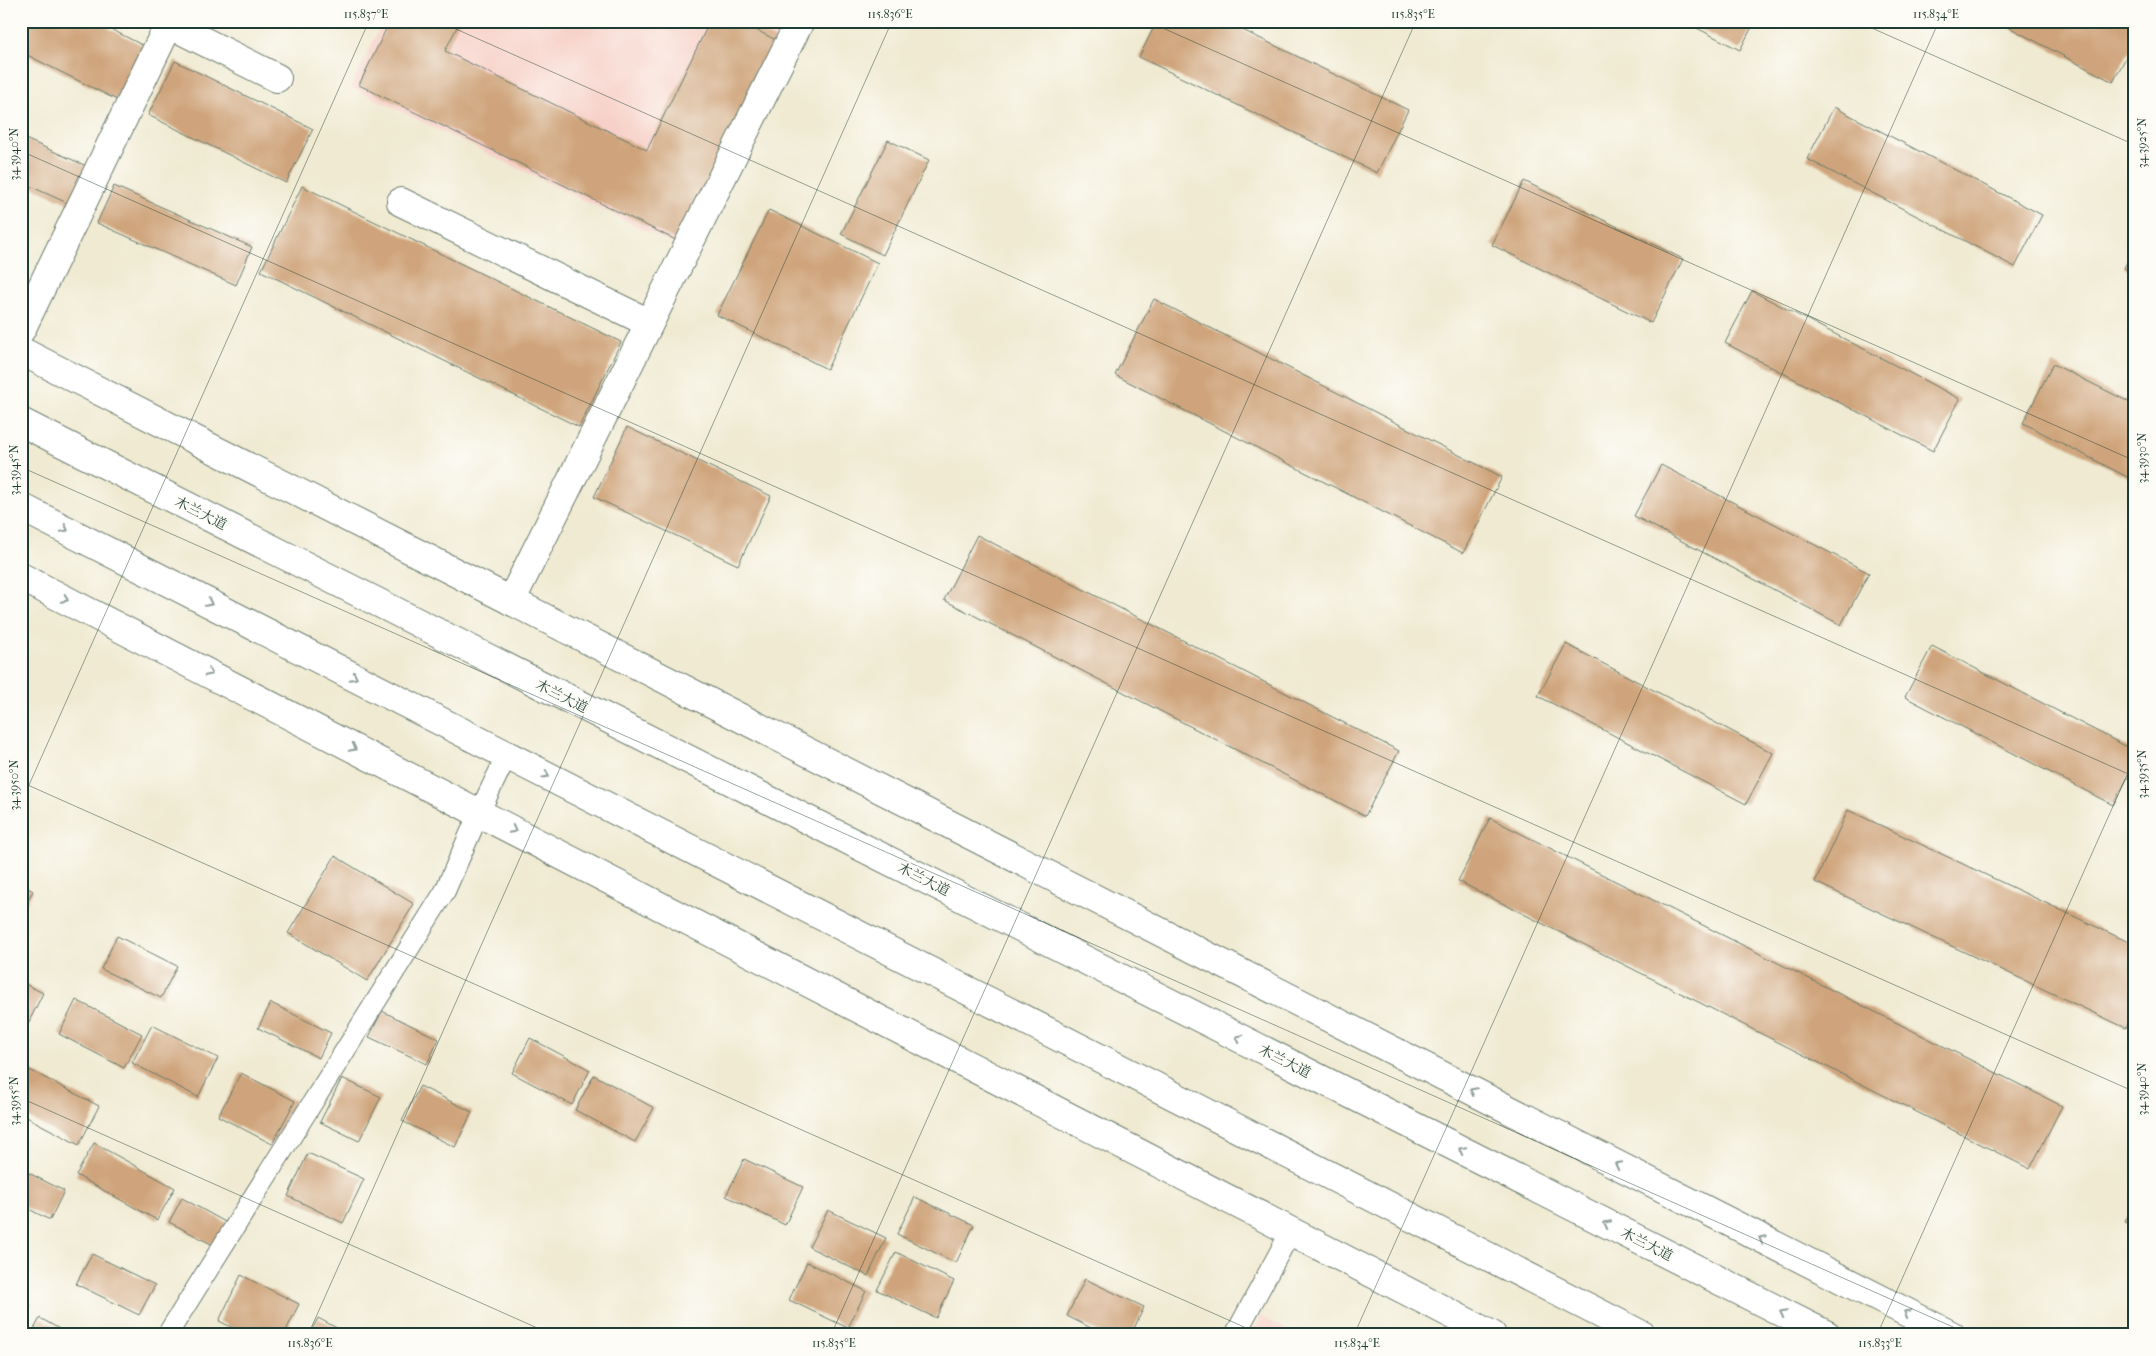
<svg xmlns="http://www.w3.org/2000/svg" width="2156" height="1356" viewBox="0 0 2156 1356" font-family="'IM FELL French Canon','Noto Serif SC',serif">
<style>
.built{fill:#f7d1c9}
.building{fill:#cfa47c}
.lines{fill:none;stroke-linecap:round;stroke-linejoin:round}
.service-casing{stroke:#687a6b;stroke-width:22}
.minor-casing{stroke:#687a6b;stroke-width:30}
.primary-casing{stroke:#687a6b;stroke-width:30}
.service{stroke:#fff;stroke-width:20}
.minor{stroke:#fff;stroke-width:28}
.primary{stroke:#fff;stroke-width:28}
.oneway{stroke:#8f9e9a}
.ticks{fill:none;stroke:#1f3d34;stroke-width:1;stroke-opacity:0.45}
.labels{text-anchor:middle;stroke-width:4;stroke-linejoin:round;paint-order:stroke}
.street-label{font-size:14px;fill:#1f3d34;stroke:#fdfcf7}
.neatline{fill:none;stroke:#1f3d34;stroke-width:2}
.ticks-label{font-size:12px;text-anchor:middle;fill:#1f3d34}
</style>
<rect width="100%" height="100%" fill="#fdfcf7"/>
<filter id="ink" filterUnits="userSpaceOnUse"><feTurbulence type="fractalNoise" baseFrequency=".02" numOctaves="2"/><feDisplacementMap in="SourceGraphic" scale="10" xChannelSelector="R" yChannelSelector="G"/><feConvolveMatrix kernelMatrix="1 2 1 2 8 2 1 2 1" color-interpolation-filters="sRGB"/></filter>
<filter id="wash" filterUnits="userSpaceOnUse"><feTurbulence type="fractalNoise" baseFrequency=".0096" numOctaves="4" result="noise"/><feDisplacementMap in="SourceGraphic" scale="20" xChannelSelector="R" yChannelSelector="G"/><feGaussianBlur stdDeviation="1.12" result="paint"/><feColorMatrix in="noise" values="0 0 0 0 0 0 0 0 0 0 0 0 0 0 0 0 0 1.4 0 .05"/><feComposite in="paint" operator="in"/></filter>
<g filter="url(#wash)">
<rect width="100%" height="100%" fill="#f0ead2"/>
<g class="built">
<path d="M383 21H794L682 248 351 87Z"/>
<path d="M1261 1316 1297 1335H1251Z"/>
</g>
<g id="blocks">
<g class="building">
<path d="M21 21H95L146 47 119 101 21 52Z"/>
<path d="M390 21H460L445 51 647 150 710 21H738L778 41 680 242 359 85Z"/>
<path d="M1157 21H1224L1408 110 1377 173 1139 57Z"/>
<path d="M1683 21H1755L1740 50Z"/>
<path d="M1997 21H2125L2135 26V40L2113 82Z"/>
<path d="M175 61 313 129 286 183 148 115Z"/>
<path d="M1834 107 2042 215 2015 267 1807 159Z"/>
<path d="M21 137 91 168 74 206 21 182Z"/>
<path d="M888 140 929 160 883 255 841 234Z"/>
<path d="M1524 181 1683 259 1651 323 1492 245Z"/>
<path d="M114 186 252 247 236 285 97 223Z"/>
<path d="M302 186 621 342 579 427 261 271Z"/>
<path d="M769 210 878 263 827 369 717 315Z"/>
<path d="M2135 246V274L2124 268Z"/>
<path d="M1752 291 1960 399 1933 451 1725 343Z"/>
<path d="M1154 299 1502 477 1463 553 1115 375Z"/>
<path d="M2053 364 2135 405V481L2023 423Z"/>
<path d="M627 427 771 496 738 565 594 497Z"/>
<path d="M1661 465 1869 573 1841 625 1634 516Z"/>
<path d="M977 535 1399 751 1365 816 944 600Z"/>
<path d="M1566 644 1773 753 1746 804 1538 696Z"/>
<path d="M1932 646 2135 751V764L2113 805 1905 697Z"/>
<path d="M1848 810 2135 945V1008L2126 1028 1815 882Z"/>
<path d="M1490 818 2062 1106 2030 1169 1458 881Z"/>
<path d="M335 856 414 904 367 981 288 933Z"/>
<path d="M21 884 33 891 21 912Z"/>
<path d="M117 936 177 966 161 998 101 969Z"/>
<path d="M21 982 43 993 23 1034 21 1033Z"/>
<path d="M76 1000 142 1034 124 1068 59 1034Z"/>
<path d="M271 1003 331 1033 319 1058 258 1028Z"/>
<path d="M382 1011 439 1039 427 1064 369 1037Z"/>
<path d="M152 1025 218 1058 198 1097 132 1063Z"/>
<path d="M530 1038 590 1070 572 1105 512 1073Z"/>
<path d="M26 1068 99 1106 79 1145 21 1114V1077Z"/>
<path d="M241 1073 295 1101 272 1144 218 1116Z"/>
<path d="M594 1075 654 1108 635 1142 575 1110Z"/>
<path d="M342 1078 381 1097 359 1141 320 1122Z"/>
<path d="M420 1086 472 1112 455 1147 402 1121Z"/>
<path d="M94 1143 175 1188 157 1220 76 1175Z"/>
<path d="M308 1153 364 1179 343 1223 288 1196Z"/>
<path d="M744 1159 803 1187 785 1225 726 1196Z"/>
<path d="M21 1169 64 1191 50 1220 21 1205Z"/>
<path d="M915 1197 974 1225 956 1263 897 1234Z"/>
<path d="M182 1198 227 1223 215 1246 169 1222Z"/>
<path d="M2135 1202V1227L2125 1222Z"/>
<path d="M828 1210 886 1238 868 1276 809 1247Z"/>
<path d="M896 1252 954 1281 936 1318 877 1290Z"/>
<path d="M92 1254 155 1285 139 1315 76 1284Z"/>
<path d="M807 1262 866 1291 848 1328 789 1300Z"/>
<path d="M241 1275 299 1304 284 1335H247L219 1321Z"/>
<path d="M1085 1279 1144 1307 1131 1335H1105L1067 1316Z"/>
<path d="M21 1299 31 1305 21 1323Z"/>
<path d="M40 1318 70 1335H31Z"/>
<path d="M318 1318 350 1335H309Z"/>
</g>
</g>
</g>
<g filter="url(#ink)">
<use href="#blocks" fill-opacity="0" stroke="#687a6b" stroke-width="1"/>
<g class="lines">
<defs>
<g id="service">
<path d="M167 1335 445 891 479 813 507 755"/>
<path d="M1235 1335 1291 1231"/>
</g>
<g id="minor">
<path d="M401 202 649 323"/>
<path d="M21 330 169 24 277 78"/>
<path d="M511 601 800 21"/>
</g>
<g id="primary">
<path d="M21 351 1951 1335"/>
<path d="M21 422 1827 1335"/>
<path d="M21 507 1642 1335"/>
<path d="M21 577 1492 1335"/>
</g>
</defs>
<use href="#service" class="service-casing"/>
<use href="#minor" class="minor-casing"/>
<use href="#primary" class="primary-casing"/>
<use href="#service" class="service"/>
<use href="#minor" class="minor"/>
<use href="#primary" class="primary"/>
</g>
<defs><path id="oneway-chevron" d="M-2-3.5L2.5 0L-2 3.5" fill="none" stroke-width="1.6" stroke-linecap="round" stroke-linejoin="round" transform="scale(1.25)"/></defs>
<g class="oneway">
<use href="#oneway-chevron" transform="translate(65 529) rotate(27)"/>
<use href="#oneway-chevron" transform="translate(65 599) rotate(27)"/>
<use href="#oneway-chevron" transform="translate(209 603) rotate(27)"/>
<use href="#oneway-chevron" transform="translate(209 673) rotate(27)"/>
<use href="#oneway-chevron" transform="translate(354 677) rotate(27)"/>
<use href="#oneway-chevron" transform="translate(353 748) rotate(27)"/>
<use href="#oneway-chevron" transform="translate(546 775) rotate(27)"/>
<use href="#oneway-chevron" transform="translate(513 830) rotate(27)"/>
<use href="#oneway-chevron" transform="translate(1239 1038) rotate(-153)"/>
<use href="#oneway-chevron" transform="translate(1473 1091) rotate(-153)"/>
<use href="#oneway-chevron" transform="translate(1462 1150) rotate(-153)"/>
<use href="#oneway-chevron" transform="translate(1618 1165) rotate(-153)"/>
<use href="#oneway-chevron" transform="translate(1607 1224) rotate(-153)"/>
<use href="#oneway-chevron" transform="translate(1762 1239) rotate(-153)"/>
<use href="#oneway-chevron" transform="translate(1783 1313) rotate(-153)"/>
<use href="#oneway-chevron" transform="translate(1907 1313) rotate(-153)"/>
</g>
</g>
<path class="ticks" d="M438 21 2135 777M1147 21 2135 461M1856 21 2135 145M21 151 2135 1092M21 467 1971 1335M21 782 1262 1335M21 803 369 21M21 1098 553 1335M308 1335 892 21M831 1335 1416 21M1354 1335 1939 21M1877 1335 2135 757"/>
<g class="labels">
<g class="street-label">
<text transform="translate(201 513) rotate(27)" y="5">木兰大道</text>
<text transform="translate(562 696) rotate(27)" y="5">木兰大道</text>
<text transform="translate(924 879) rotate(27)" y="5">木兰大道</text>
<text transform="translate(1285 1061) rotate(27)" y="5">木兰大道</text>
<text transform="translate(1647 1244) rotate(27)" y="5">木兰大道</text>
</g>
</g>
<rect width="2156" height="1356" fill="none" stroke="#fdfcf7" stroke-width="55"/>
<rect x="28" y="28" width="2100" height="1300" class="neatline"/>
<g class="ticks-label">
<text x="366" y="18">115.837°E</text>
<text x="890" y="18">115.836°E</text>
<text x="1413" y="18">115.835°E</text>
<text x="1936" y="18">115.834°E</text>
<text transform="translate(2142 143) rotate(-90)" y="4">34.3925°N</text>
<text transform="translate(14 154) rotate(-90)" y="4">34.3940°N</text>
<text transform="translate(2142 458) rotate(-90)" y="4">34.3930°N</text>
<text transform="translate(14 470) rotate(-90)" y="4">34.3945°N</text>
<text transform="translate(2142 774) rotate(-90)" y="4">34.3935°N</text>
<text transform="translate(14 785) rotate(-90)" y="4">34.3950°N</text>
<text transform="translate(2142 1089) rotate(-90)" y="4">34.3940°N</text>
<text transform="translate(14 1101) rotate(-90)" y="4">34.3955°N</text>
<text x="310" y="1347">115.836°E</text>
<text x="834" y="1347">115.835°E</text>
<text x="1357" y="1347">115.834°E</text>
<text x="1880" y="1347">115.833°E</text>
</g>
</svg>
